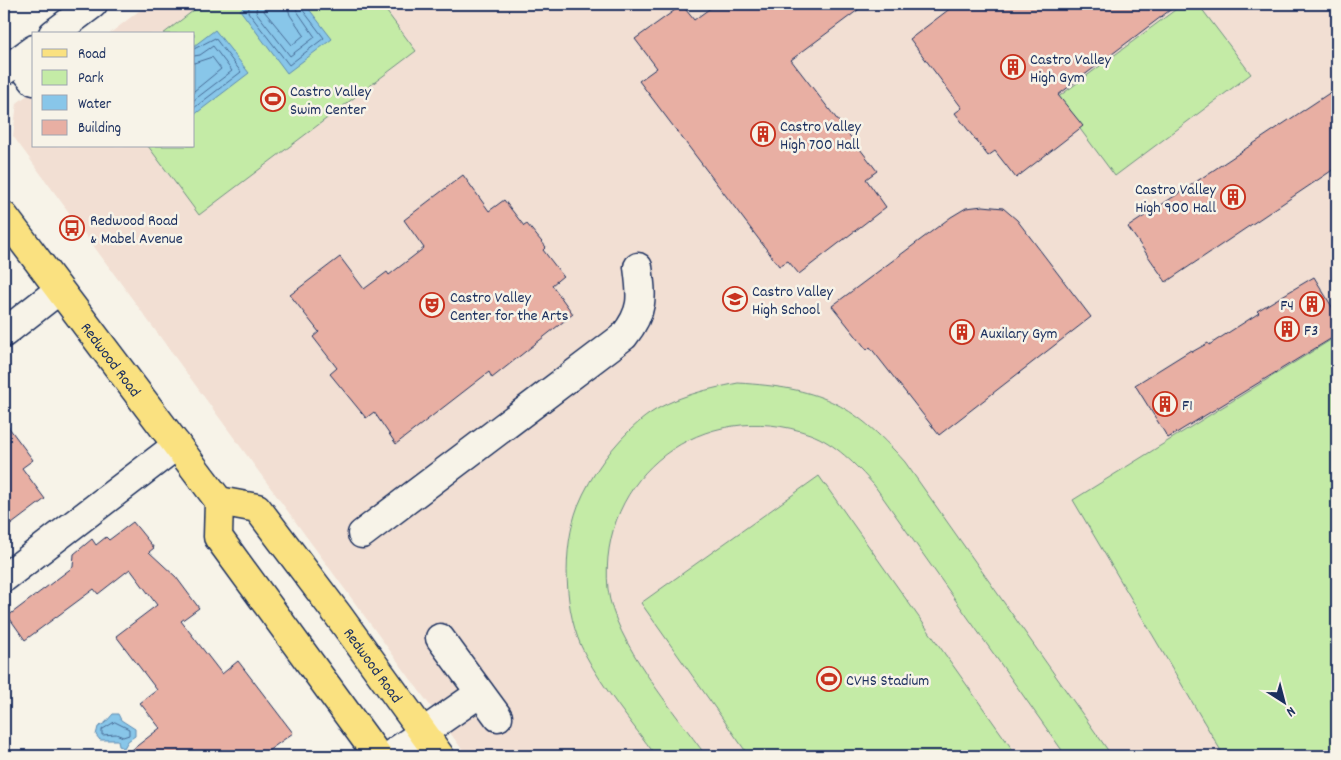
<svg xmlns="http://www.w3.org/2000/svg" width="1341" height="760" viewBox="0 0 1341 760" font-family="Dekko,sans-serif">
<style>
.built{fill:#f2dfd3}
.green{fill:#c4eba6;stroke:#708d82}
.water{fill:#88c6e9;stroke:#5c8ab1}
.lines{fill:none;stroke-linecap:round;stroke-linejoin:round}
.shore{stroke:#476b96;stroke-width:1}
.building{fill:#e8afa3;stroke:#1b2f5e}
.minor-casing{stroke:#1b2f5e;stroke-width:31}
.major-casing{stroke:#1b2f5e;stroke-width:31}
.minor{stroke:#f7f3e8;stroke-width:28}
.major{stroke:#fae180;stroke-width:28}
.labels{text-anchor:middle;stroke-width:5;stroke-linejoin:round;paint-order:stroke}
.poi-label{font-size:16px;fill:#1b2f5e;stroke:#f7f3e8;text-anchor:start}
.street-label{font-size:16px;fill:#1b2f5e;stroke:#f7f3e8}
</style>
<rect width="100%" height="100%" fill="#f7f3e8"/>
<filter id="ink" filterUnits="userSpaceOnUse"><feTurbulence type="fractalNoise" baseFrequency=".02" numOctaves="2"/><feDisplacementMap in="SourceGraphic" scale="10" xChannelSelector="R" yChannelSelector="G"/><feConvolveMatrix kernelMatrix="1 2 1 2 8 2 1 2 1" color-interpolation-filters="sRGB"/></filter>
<g filter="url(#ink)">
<path class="built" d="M148 4H1337V756H467L13 136 17 103 34 90V146H194V34H109Z"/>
<g class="green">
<path d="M202 4H381L416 51 199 215 148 146H194V34H163Z"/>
<path d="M1183 4H1198L1251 74 1115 176 1057 98Z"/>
<path d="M1337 336V756H1224L1073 500Z"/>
<path d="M738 383C818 388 851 401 905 462L1112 756H1066L874 485C856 465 835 443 810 434 704 396 597 475 608 589 614 642 675 712 706 756H656C632 723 604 690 585 654 563 613 562 548 578 506 591 474 614 443 640 421 667 398 704 390 738 383Z"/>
<path d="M819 476 1017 756H749L641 603Z"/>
</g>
<g class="water">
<path d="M248 4H305L332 39 287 73 240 10Z"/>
<path d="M215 30 249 73 194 115V46Z"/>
<path d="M113 714H118L121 720 135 729V736L128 741 124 748 119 746 118 740H100L96 735 98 727 105 723Z"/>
</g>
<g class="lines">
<g class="shore">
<path d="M250 4 248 12 289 65 324 38 302 9 301 4"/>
<path d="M257 4 256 12 290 56 315 37 297 11 295 4"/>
<path d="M264 4V11L292 45 304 35 290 15 287 4"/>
<path d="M194 49 215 38 241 72 194 108"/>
<path d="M194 56 200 55 213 46 232 71 194 100"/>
<path d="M194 63 212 57 221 69 194 91"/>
<path d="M115 722 129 729V735L123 737 116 734 102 735V730Z"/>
</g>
</g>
<g class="building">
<path d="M716 4H866L791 60 877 171 866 179 886 207 799 274 788 261 779 266 639 81 657 68 635 39 682 5 694 20Z"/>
<path d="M956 4H1178L1058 95 1083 126 1016 178 995 151 988 156 955 113 962 108 910 39Z"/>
<path d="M1337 88V167L1166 282 1128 227Z"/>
<path d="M463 175 489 211 504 200 524 226 527 224 546 247 543 250 563 276 552 285 573 314 492 378 489 372 396 444 374 412 366 418 330 374 337 368 313 337 319 332 290 295 340 257 364 289 387 272 389 275 424 248 404 220Z"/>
<path d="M983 206 1003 208 1017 220 1091 317 939 435 870 347 867 350 832 306 951 217 966 208Z"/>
<path d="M1314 277 1337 315V335L1168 438 1135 385 1191 350 1192 352 1208 343 1209 345 1259 313 1257 311Z"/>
<path d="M4 421 33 460 22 468 45 499 4 530Z"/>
<path d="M133 522 154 548 149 552 176 577 199 608 181 621 222 674 238 661 293 733 261 756H124L160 728 140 703 157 690 116 636 157 605 130 569 98 594 94 589 25 640 8 616 73 567 74 554 92 539 96 545 106 537 109 540Z"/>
</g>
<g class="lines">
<defs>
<g id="minor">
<path d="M53 34 93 4"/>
<path d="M18 61 34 81"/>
<path d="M4 71 34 49"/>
<path d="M4 333 59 290"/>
<path d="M362 534 624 336C644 311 642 297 638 267"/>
<path d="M4 578 177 445"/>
<path d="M440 638 498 717"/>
<path d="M389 756 480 693"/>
</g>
<g id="major">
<path id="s1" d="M4 216 219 501 218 537 378 756"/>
<path id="s2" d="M219 501 257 508 338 615 440 756"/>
</g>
</defs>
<use href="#minor" class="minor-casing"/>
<use href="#major" class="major-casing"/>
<use href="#minor" class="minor"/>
<use href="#major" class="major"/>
</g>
</g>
<defs>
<symbol id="building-ring" viewBox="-11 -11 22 22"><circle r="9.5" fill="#f7f3e8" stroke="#c8321e" stroke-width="1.5"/><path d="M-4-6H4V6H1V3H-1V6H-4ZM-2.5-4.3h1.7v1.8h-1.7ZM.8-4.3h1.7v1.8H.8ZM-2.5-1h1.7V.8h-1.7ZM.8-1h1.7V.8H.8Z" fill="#c8321e"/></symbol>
<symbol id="stadium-ring" viewBox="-11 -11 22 22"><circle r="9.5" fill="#f7f3e8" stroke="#c8321e" stroke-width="1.5"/><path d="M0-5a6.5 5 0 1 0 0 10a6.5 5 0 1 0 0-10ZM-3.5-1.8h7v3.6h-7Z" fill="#c8321e"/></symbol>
<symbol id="bus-ring" viewBox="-11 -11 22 22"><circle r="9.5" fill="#f7f3e8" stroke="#c8321e" stroke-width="1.5"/><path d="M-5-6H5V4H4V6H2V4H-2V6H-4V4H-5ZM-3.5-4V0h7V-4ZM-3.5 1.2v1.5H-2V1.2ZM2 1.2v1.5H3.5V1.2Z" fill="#c8321e"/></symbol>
<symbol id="school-ring" viewBox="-11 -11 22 22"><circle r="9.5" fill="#f7f3e8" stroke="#c8321e" stroke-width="1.5"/><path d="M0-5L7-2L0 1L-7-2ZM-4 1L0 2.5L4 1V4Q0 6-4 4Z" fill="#c8321e"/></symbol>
<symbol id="theatre-ring" viewBox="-11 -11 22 22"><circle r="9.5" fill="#f7f3e8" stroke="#c8321e" stroke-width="1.5"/><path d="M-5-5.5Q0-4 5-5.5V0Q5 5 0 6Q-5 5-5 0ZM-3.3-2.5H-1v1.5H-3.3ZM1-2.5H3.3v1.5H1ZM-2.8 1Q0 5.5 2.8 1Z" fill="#c8321e"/></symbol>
</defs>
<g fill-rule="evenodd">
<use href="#building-ring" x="999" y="53" width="28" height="28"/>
<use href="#stadium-ring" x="259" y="85" width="28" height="28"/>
<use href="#building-ring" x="749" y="120" width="28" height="28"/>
<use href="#building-ring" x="1219" y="183" width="28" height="28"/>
<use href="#bus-ring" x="58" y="214" width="28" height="28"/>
<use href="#school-ring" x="721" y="285" width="28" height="28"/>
<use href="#building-ring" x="1298" y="290" width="28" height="28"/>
<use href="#theatre-ring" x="418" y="291" width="28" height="28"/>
<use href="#building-ring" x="1273" y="315" width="28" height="28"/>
<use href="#building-ring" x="948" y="318" width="28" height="28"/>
<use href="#building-ring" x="1151" y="390" width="28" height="28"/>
<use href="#stadium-ring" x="815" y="665" width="28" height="28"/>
</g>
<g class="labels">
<g class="poi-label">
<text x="1030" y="64">Castro Valley<tspan x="1030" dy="18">High Gym</tspan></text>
<text x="290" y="96">Castro Valley<tspan x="290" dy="18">Swim Center</tspan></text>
<text x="780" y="131">Castro Valley<tspan x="780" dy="18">High 700 Hall</tspan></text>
<text x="1216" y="194" text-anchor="end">Castro Valley<tspan x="1216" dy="18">High 900 Hall</tspan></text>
<text x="90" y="225">Redwood Road<tspan x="90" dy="18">&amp; Mabel Avenue</tspan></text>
<text x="752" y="296">Castro Valley<tspan x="752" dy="18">High School</tspan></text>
<text x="450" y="302">Castro Valley<tspan x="450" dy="18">Center for the Arts</tspan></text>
<text x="1294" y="310" text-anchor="end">F4</text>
<text x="1304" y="335">F3</text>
<text x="980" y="338">Auxilary Gym</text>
<text x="1182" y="410">F1</text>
<text x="846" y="685">CVHS Stadium</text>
</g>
<g class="street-label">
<text dy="6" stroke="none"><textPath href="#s1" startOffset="179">Redwood Road</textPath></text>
<text dy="6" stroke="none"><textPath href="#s2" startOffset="234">Redwood Road</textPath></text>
</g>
</g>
<rect width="1341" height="760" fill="none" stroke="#f7f3e8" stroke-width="20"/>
<rect x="10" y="10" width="1321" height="740" fill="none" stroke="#1b2f5e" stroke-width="2" filter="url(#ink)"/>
<rect x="32" y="32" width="162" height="115" fill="#f7f3e8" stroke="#9fa5b1"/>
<rect x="42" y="49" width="25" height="8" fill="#fae180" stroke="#9fa5b1"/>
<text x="78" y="58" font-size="15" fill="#1b2f5e">Road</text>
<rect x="42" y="70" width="25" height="15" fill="#c4eba6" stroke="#9fa5b1"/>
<text x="78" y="82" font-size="15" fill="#1b2f5e">Park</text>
<rect x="42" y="95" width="25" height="15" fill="#88c6e9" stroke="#9fa5b1"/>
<text x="78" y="108" font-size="15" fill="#1b2f5e">Water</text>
<rect x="42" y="120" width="25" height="15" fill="#e8afa3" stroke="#9fa5b1"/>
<text x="78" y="132" font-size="15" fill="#1b2f5e">Building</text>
<g transform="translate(1284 702) rotate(144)" stroke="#f7f3e8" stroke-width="4" paint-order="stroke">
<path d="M0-4L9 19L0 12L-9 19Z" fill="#1b2f5e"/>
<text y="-8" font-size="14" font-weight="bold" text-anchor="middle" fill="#1b2f5e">N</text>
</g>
</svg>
